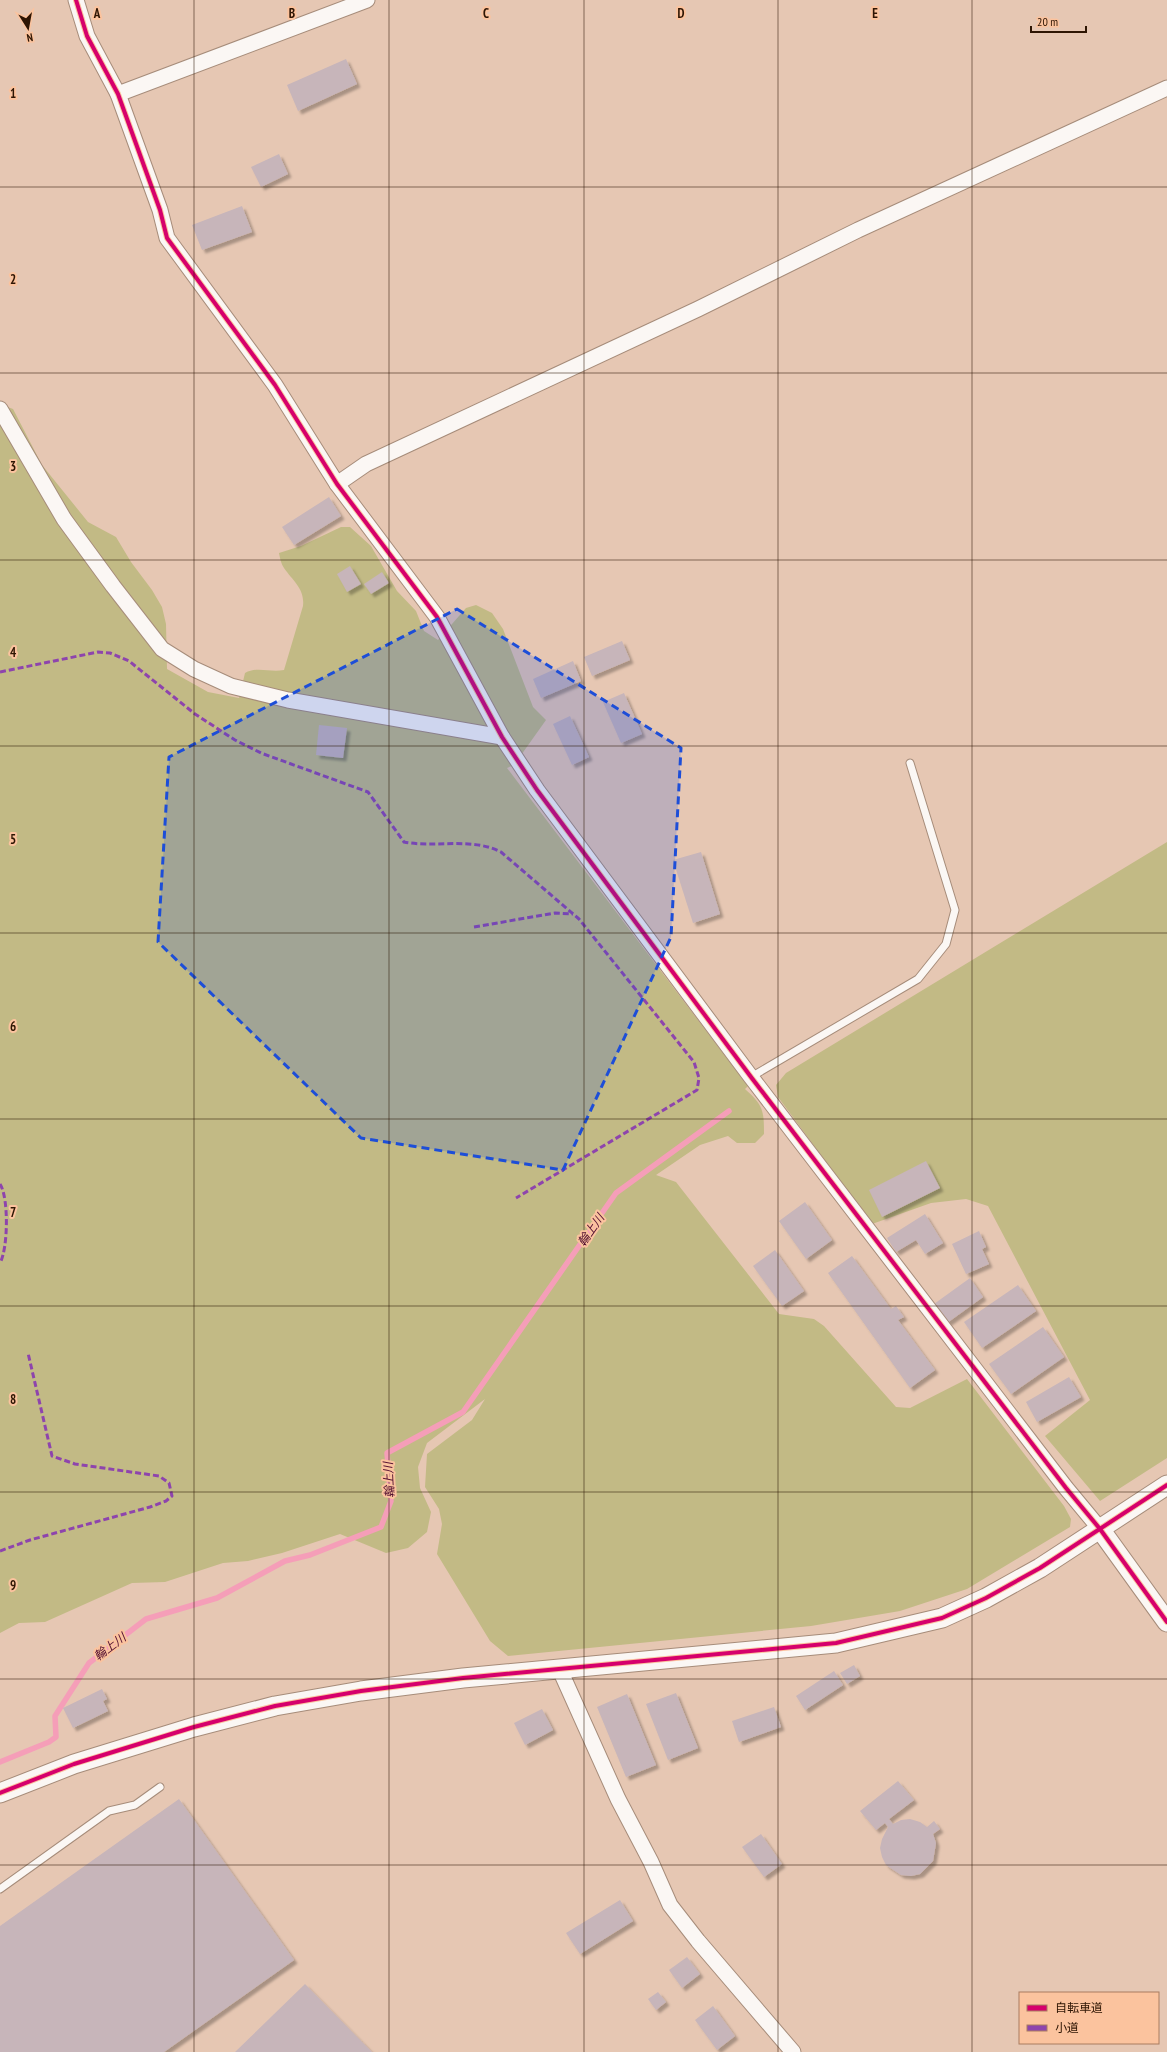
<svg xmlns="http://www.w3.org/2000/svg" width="1167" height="2052" viewBox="0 0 1167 2052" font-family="'PT Sans Narrow','Noto Sans JP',sans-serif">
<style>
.green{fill:#c2ba85}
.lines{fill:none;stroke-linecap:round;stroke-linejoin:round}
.stream{stroke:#f59eb8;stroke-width:5.5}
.building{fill:#c7b5ba;filter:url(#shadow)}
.service-casing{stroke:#a68c7a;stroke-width:9}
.minor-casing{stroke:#a68c7a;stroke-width:17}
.tertiary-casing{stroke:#a68c7a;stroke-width:21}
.service{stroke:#fbf7f4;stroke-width:7}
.minor{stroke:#fbf7f4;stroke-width:15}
.tertiary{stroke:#fbf7f4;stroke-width:19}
.quiet{stroke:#8e44ad;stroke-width:3;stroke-dasharray:6 3;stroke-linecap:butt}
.cycleway-casing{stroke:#fbc39e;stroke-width:6}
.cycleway{stroke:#d6006c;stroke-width:4}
.marked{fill:#1d4ed8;fill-opacity:0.2;stroke:#1d4ed8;stroke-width:3;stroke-dasharray:8 5;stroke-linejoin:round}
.grid{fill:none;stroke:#2e1503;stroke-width:1;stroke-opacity:0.55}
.labels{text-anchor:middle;stroke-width:4;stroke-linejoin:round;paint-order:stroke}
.water-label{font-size:12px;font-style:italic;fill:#520e30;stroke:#fbc39e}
.grid-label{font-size:13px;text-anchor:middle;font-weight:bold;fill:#2e1503;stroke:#fbc39e;stroke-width:4;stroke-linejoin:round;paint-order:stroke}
</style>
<defs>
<filter id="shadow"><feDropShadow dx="3.5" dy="3.5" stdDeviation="1" flood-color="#0004"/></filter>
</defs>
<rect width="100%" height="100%" fill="#e6c7b3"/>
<g class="green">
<path d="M0 404 13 409 42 465 88 522 116 537 131 562 152 590 162 607 166 624 167 669 208 692 239 698 245 673C258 666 270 673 284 670L303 606C305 589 293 581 284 568 281 564 280 558 279 553L301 546 341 527H350L371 546 397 591 416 611 424 631 438 640 466 608 476 605 492 613 503 629 533 707 546 720 514 765 507 768 748 1086 745 1089C763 1105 764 1110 764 1134L755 1143H737L728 1136 700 1145 656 1175 676 1182 779 1314 814 1319 824 1326 896 1407 910 1408 967 1379 1064 1506 1071 1519 1070 1527 967 1589 900 1611 811 1626 508 1656 490 1641 437 1554 442 1524 439 1509 425 1487 427 1454 472 1420 485 1399 427 1443 418 1467 420 1488 431 1512 427 1532 408 1548 386 1553 340 1534 282 1553 248 1561 223 1563 165 1582 132 1583 45 1622 19 1623 0 1633Z"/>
<path d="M1167 842V1458L1100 1501 1045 1436 1090 1400 988 1206 966 1199 931 1203 872 1224 778 1097 776 1085 786 1073Z"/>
</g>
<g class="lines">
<path class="stream" d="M0 1762 49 1742 56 1737 55 1716 89 1663 146 1619 217 1598 285 1561 310 1555 381 1527 391 1501 387 1453 463 1412 616 1193 729 1111"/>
</g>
<g class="building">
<path d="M346 59 357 84 298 111 287 85Z"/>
<path d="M279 154 288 174 261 187 251 167Z"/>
<path d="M242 206 252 232 202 250 192 225Z"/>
<path d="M329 497 341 516 294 545 282 527Z"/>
<path d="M350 566 361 584 347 592 337 574Z"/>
<path d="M382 572 389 583 371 594 364 584Z"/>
<path d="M622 641 630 660 592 676 584 657Z"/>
<path d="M573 661 581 681 541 698 533 679Z"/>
<path d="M624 693 642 734 621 743 603 702Z"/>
<path d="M570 716 589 757 572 765 553 724Z"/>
<path d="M319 725 347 728 343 758 316 755Z"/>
<path d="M701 852 720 914 693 923 673 860Z"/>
<path d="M926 1161 940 1188 882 1217 869 1190Z"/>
<path d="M805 1202 832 1240 806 1259 779 1221Z"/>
<path d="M925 1214 943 1243 925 1254 916 1240 896 1252 887 1238Z"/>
<path d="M979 1231 986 1247 982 1249 989 1264 966 1274 952 1244Z"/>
<path d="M775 1250 804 1291 782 1306 753 1266Z"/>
<path d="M852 1256 891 1309 896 1306 904 1317 898 1320 935 1370 910 1388 828 1273Z"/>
<path d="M970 1278 983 1297 947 1323 934 1304Z"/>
<path d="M1018 1285 1036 1311 982 1348 964 1322Z"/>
<path d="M1043 1327 1064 1357 1011 1394 989 1364Z"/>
<path d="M1069 1377 1081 1397 1037 1422 1026 1402Z"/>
<path d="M854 1665 860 1676 847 1684 840 1673Z"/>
<path d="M834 1671 843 1685 805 1710 796 1696Z"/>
<path d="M102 1689 107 1699 103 1701 108 1711 73 1728 63 1708Z"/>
<path d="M676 1693 698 1748 668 1760 646 1704Z"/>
<path d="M627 1694 656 1765 626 1777 597 1707Z"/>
<path d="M774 1707 781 1727 739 1742 732 1721Z"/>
<path d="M542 1709 553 1730 525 1745 514 1723Z"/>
<path d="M898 1781 914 1800 889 1819 893 1824 901 1820 910 1819 920 1822 927 1827 934 1821 940 1829 933 1834 936 1843 933 1861 920 1874 911 1876 901 1875 886 1865 882 1857 880 1848 882 1839 888 1827 885 1823 876 1830 860 1811Z"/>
<path d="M179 1799 294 1960 164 2052H0V1926Z"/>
<path d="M761 1834 782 1864 764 1877 742 1847Z"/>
<path d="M620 1900 633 1921 580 1954 566 1933Z"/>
<path d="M687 1957 700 1974 682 1988 669 1970Z"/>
<path d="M305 1984 372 2052H235Z"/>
<path d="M658 1992 666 2002 656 2010 648 1999Z"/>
<path d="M713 2006 735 2036 717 2050 695 2020Z"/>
</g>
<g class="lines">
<defs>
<g id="service">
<path d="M751 1077 918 979 946 944 955 910 910 763"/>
<path d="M0 1889 109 1811 135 1805 160 1787"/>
</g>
<g id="minor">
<path d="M76 0 87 36 118 94 160 210 167 238 275 385 337 484 437 617 502 737 537 790 751 1077 1066 1488 1100 1529"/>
<path d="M118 94 367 0"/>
<path d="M0 409 64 519 113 586 162 649 194 669 231 686 288 700 502 737"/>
<path d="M337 484 366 464 698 309 858 230 1167 88"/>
<path d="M560 1670 618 1799 651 1862 670 1905 698 1941 793 2052"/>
</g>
<g id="tertiary">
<path d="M1100 1529 1167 1622"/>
<path d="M0 1793 74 1764 194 1727 275 1706 361 1691 463 1678 836 1643 942 1618 986 1598 1040 1568 1167 1485"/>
</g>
</defs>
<use href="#service" class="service-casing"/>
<use href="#minor" class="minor-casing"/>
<use href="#tertiary" class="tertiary-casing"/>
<use href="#service" class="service"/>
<use href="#minor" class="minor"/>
<use href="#tertiary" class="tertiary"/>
<g class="quiet">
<path d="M0 672 98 652 110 653 129 661 195 714 235 740 261 753 368 792 404 842C435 848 472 837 501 852L579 919 694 1062 699 1078 697 1090 516 1198"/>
<path d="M474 927 555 913 573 914"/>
<path d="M0 1184C9 1198 8 1249 0 1263"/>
<path d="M0 1551 30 1540 150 1507 166 1501 172 1496 169 1483 159 1476 75 1464 52 1456 28 1353"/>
</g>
<defs>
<g id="cycleway">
<path d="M76 0 87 36 118 94 160 210 167 238 275 385 337 484 437 617 502 737 537 790 751 1077 1066 1488 1100 1529 1167 1622"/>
<path d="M0 1793 74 1764 194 1727 275 1706 361 1691 463 1678 836 1643 942 1618 986 1598 1040 1568 1167 1485"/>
</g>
</defs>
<use href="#cycleway" class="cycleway-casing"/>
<use href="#cycleway" class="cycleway"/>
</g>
<path class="marked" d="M457 609 681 748 671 937 563 1170 361 1138 158 942 169 757Z"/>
<path class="grid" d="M194 0V2052M389 0V2052M584 0V2052M778 0V2052M972 0V2052M0 187H1167M0 373H1167M0 560H1167M0 746H1167M0 933H1167M0 1119H1167M0 1306H1167M0 1492H1167M0 1679H1167M0 1865H1167"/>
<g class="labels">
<g class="water-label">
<text transform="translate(591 1230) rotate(-55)" y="4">輪上川</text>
<text transform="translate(389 1480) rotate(-93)" y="4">輪上川</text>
<text transform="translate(110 1647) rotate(-37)" y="4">輪上川</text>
</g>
</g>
<g class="grid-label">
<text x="97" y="18">A</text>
<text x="292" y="18">B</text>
<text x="486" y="18">C</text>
<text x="681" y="18">D</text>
<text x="875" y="18">E</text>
<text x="13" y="98">1</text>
<text x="13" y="284">2</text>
<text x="13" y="471">3</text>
<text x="13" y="657">4</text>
<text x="13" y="844">5</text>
<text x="13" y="1031">6</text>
<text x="13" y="1217">7</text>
<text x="13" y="1404">8</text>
<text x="13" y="1590">9</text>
</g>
<rect x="1019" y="1992" width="140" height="52" fill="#fbc39e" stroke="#a97d60"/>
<rect x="1027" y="2005" width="20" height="6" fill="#d6006c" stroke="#a97d60"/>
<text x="1055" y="2012" font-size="12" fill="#2e1503">自転車道</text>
<rect x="1027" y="2025" width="20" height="6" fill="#8e44ad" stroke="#a97d60"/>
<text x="1055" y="2032" font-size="12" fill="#2e1503">小道</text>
<g transform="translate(28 28) rotate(169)" stroke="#fbc39e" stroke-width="3" paint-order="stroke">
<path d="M0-3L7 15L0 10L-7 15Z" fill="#2e1503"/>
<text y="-6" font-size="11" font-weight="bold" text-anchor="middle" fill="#2e1503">N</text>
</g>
<path d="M1031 26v6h55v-6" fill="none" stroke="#2e1503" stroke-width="2"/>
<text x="1037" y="26" font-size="12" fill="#2e1503" stroke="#fbc39e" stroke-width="3" paint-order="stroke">20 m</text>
</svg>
